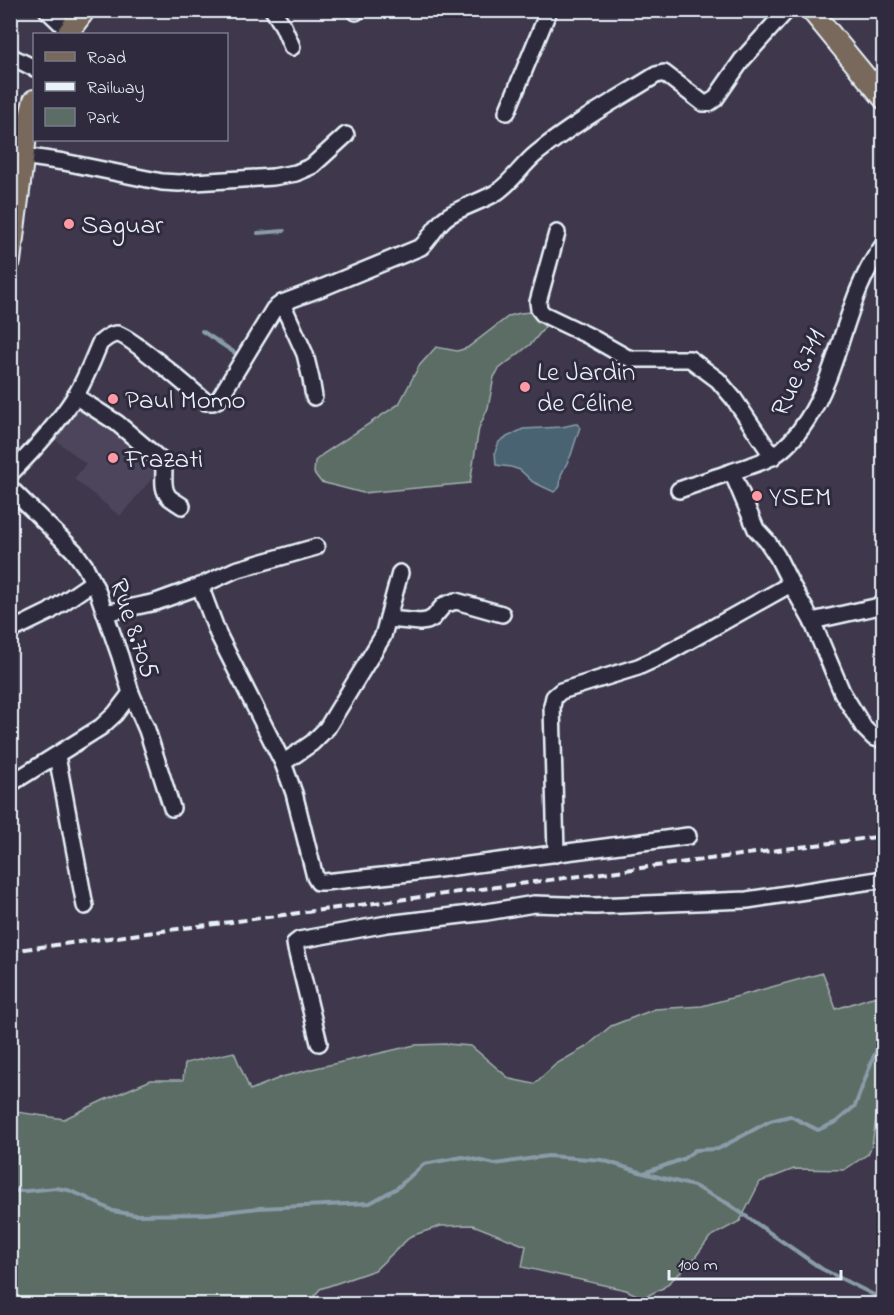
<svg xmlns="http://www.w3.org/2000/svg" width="894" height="1315" viewBox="0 0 894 1315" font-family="'Indie Flower',sans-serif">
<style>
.built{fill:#4d455b}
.green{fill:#5b6d65;stroke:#a2afae;stroke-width:1.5}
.water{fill:#4a6373;stroke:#899ca8;stroke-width:1.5}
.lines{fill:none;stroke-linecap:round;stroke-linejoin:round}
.stream{stroke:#899ca8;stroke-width:4}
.minor-casing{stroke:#e8f1f8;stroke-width:20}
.major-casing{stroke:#e8f1f8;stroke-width:24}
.minor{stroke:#2f2a3d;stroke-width:15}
.major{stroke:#78695c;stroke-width:20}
.rail{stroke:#e8f1f8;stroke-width:4;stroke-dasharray:9 4.5;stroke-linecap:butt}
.poi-dot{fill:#ff9aa2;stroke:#2f2a3d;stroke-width:2}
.labels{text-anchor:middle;stroke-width:6;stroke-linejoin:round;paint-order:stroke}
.poi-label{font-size:27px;fill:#e8f1f8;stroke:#2f2a3d;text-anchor:start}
.street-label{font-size:27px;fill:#e8f1f8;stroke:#2f2a3d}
</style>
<rect width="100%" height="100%" fill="#3f384d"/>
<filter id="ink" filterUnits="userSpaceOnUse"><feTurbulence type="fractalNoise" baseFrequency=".0167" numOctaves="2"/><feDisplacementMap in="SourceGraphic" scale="12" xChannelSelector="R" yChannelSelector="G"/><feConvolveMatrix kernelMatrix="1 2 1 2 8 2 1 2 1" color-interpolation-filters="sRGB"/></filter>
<g filter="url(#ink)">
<path class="built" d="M76 402 160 469 120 516 74 479 86 464 52 437Z"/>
<g class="green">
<path d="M531 312 545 327 532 343 499 369 494 377 488 408 479 428 470 483 363 493 321 482 314 473 315 461 323 454 399 404 419 366 436 347 457 351 467 348 509 316 520 313Z"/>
<path d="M823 973 836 1009 869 998 883 995V1075L872 1145 868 1154 844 1170 794 1169 760 1182 740 1221 710 1237 691 1263 663 1288 643 1298 626 1290 522 1267 526 1246 473 1225 441 1226 411 1236 375 1270 320 1289 308 1304H11V1111L64 1119 104 1100 151 1080H183L185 1063 234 1052 250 1090 282 1077 316 1068 415 1045 447 1044 471 1046 510 1079 534 1084 556 1064 586 1047 611 1026 655 1009 702 1006Z"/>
</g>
<path class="water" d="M575 424H577L580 427 571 455 561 475 560 486 558 489 554 492 533 482 520 470 511 467 496 465 495 452 499 442 503 439 523 429 562 427Z"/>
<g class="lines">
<g class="stream">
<path d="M258 233 284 231"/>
<path d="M202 331 238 355"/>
<path d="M644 1173 683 1159 695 1150 718 1149 770 1121 790 1116 818 1130 836 1122 855 1106 873 1058 884 1037"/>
<path d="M10 1191H27L56 1188 68 1190 83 1196 113 1211 135 1215 206 1214 259 1208 370 1203 397 1188 424 1164 463 1157 495 1164 548 1156 602 1160 643 1173 694 1186 727 1203 822 1269 884 1300"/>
</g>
<defs>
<g id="minor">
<path d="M47 10 69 31"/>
<path d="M273 10 283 26 292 47"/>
<path d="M356 10V12"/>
<path d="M10 56 34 68"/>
<path d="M871 83 884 74"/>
<path d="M507 112 549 10"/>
<path d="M23 156 64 162 162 182 179 183 273 177 296 173 312 166 346 135"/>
<path d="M557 233 538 302 539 309 543 314 589 336 626 357 632 359H690L718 380 734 399 773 457"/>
<path d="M282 303 305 354 311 379 314 397"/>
<path d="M75 396 117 423 163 462C166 473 160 488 169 497 172 500 178 503 182 506"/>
<path d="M732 472 756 529 767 541 777 556 791 584 812 621 842 692 864 728 874 738 884 740"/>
<path d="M10 474C34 450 56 426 74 398 85 381 92 361 100 343 105 339 111 334 117 334 129 335 193 391 206 402H213L219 399 274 309 282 303 319 289 421 247C431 238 437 223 448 216 463 206 483 201 497 192 513 181 522 165 537 153 574 123 616 100 656 75L664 73 703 103H709L715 99 742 60 787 10"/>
<path d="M10 488 74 551 85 566 97 590 120 656 131 693 147 730 172 808"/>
<path d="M679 490C696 484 713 478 731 472 745 467 760 464 773 456 788 447 798 434 807 420 842 366 845 295 884 244"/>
<path d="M200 586 218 634 283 763 294 793 315 877 318 882H324L401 874 688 836"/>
<path d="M105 613 156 602 200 586 235 570 316 547"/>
<path d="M389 619 420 622 427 621 433 618 444 605 456 601 502 614"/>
<path d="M812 621 884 605"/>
<path d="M10 631 49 612 93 582"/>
<path d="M57 756 85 906"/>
<path d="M283 763 312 743 327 728 383 636 400 573"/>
<path d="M10 784 101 727 115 714 131 693"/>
<path d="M556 854 552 706 554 697 561 691 638 667 662 656 791 584"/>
<path d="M319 1043 296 949 295 943 299 940 387 924 487 912 534 904 595 906 747 900 884 879"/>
</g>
<g id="major">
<path d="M811 10 884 99"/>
<path d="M67 34 85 10"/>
<path d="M10 261 27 129 34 100"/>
</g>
</defs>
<use href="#minor" class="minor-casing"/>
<use href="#major" class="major-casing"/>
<use href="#minor" class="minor"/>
<use href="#major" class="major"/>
<path class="rail" d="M10 951 884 836"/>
</g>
</g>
<g class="poi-dot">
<circle cx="69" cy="224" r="6"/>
<circle cx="525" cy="387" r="6"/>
<circle cx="113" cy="399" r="6"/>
<circle cx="113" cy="458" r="6"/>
<circle cx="757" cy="496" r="6"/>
</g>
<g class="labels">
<g class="poi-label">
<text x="81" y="233">Saguar</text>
<text x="537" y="380">Le Jardin<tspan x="537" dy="31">de Céline</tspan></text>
<text x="125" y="408">Paul Momo</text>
<text x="125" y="467">Frazati</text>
<text x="769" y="505">YSEM</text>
</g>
<g class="street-label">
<text transform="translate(797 372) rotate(-65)" y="9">Rue 8.711</text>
<text transform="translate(135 628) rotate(71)" y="9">Rue 8.705</text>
</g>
</g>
<rect width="894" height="1315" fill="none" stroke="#2f2a3d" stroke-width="36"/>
<rect x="18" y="18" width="858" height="1279" fill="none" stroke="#e8f1f8" stroke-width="2" filter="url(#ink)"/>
<rect x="33" y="33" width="195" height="108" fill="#2f2a3d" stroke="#797a88" stroke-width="1.5"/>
<rect x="45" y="52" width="30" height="9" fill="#78695c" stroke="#797a88" stroke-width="1.5"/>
<text x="87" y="63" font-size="18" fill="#e8f1f8">Road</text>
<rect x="45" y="82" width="30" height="9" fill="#e8f1f8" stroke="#797a88" stroke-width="1.5"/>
<text x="87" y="93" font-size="18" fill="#e8f1f8">Railway</text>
<rect x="45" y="108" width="30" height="18" fill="#5b6d65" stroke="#797a88" stroke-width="1.5"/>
<text x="87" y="123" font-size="18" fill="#e8f1f8">Park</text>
<path d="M669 1270v9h172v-9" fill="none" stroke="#e8f1f8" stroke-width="3"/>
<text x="678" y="1270" font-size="18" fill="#e8f1f8" stroke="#2f2a3d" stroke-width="4.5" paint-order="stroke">100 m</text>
</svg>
